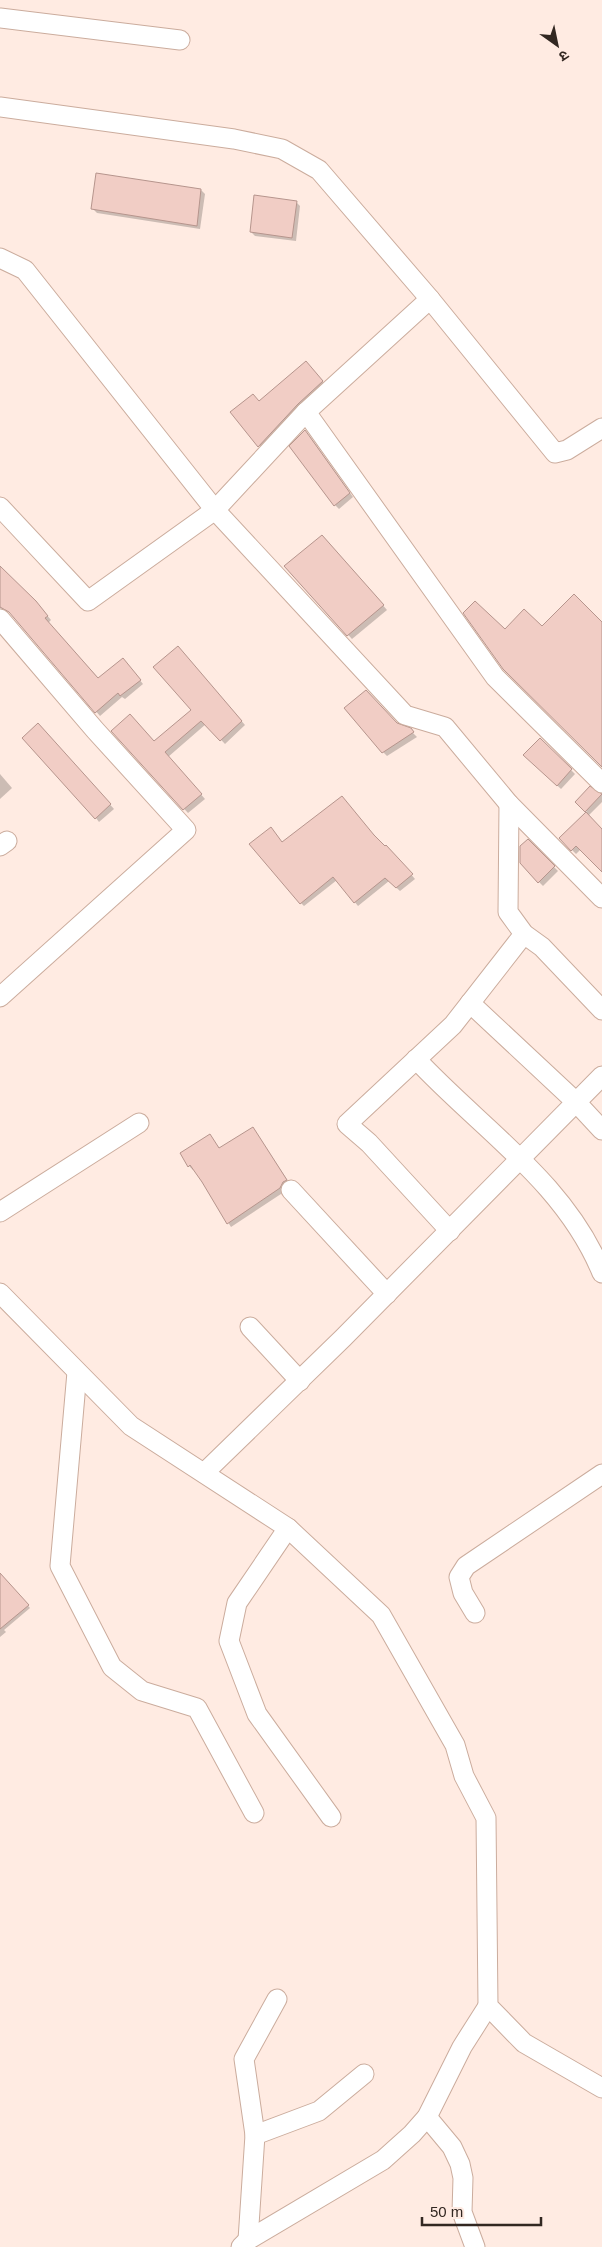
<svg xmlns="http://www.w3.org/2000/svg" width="602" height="2247" viewBox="0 0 602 2247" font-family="Arial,'Noto Sans Devanagari',sans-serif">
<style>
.shadow{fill:#0003}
.building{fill:#f1cdc5;stroke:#b6958d}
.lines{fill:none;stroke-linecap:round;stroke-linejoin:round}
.street-casing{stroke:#cbac9d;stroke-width:21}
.street{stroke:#fff;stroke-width:19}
</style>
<rect width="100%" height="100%" fill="#ffebe2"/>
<g class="shadow">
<path d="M201 190 205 194 200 229 97 213 93 209Z"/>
<path d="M296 202 300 206 296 241 255 236 251 232Z"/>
<path d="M310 366 326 386 263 450 232 413 259 402Z"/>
<path d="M309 435 353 497 339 509 335 505Z"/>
<path d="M326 540 387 610 352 639 285 566Z"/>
<path d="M0 570 40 607 51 620 48 623 99 679 127 664 143 684 125 699 122 697 100 716 13 614 0 608Z"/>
<path d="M181 652 245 725 225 744 206 724 168 757 205 799 188 813 113 731 155 743 193 710Z"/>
<path d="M397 724 410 730 417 737 387 756 383 752Z"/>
<path d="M42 728 114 809 99 822 96 818Z"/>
<path d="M540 739 575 774 561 789 525 755Z"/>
<path d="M0 774 12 788 0 799Z"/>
<path d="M594 792 602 795V802L588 816 602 830V870L581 849 576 854 560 838 587 812 576 802Z"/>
<path d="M377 840 390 850 415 879 400 891 389 881 358 906 337 880 304 906 301 903 283 843Z"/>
<path d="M528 841 558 871 543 886 522 865Z"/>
<path d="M256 1133 290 1184 284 1192 231 1227 194 1169 193 1170 189 1166 210 1136 220 1149Z"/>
<path d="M0 1574 30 1608 4 1630 6 1632 0 1637Z"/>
</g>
<g class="building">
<path d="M96 173 201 189 197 226 91 209Z"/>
<path d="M254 195 297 201 292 238 250 232Z"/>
<path d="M306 361 323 381 298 404 258 447 230 412 253 394 259 401Z"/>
<path d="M305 430 350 493 334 506 289 446Z"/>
<path d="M322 535 384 605 347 636 284 566Z"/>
<path d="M0 566 36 601 48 616 45 618 98 678 123 658 141 680 120 696 118 693 95 713 9 612 0 607Z"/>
<path d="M574 594 602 622V767L503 669 463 613 475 601 505 629 524 609 542 626Z"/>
<path d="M178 646 242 721 220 741 201 721 165 752 202 794 183 810 111 731 130 714 154 741 191 710 153 667Z"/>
<path d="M366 690 397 723 411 728 414 732 382 753 344 708Z"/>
<path d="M38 723 111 804 95 819 22 738Z"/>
<path d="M540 738 572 769 557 786 523 755Z"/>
<path d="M590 786 602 794 585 812 575 802Z"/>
<path d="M342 796 374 835 385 846 386 845 413 874 396 888 385 878 354 903 333 877 300 904 249 844 271 827 282 842Z"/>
<path d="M586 812 602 829V872L576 846 571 851 559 838Z"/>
<path d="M528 839 555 866 538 883 520 863V846Z"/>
<path d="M253 1127 287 1180 283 1182 280 1188 227 1224 202 1182 190 1165 188 1167 180 1153 210 1134 219 1148Z"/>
<path d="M0 1573 29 1605 0 1629Z"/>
</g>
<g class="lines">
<defs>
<g id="street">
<path d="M0 18 180 40"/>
<path d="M0 107 234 139 282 149 319 170 430 299 555 453 567 450 602 428"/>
<path d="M0 258 25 270 215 510 405 715 445 727 509 804 602 898"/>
<path d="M306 412 495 677 602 783"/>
<path d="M0 507 88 601 215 510 306 412 430 299"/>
<path d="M0 619 95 730 186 830 0 997"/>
<path d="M509 804 508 912 524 934 542 947 602 1010"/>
<path d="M0 846 7 841"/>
<path d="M470 1003 576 1102 602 1130"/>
<path d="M416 1059C480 1128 565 1182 602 1273"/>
<path d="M291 1190 387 1294"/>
<path d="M0 1212 139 1123"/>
<path d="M450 1231 369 1143 347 1124 453 1025 524 934"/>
<path d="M0 1293 131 1426 288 1528 381 1615 455 1745 464 1776 486 1818 488 2006 524 2043 602 2088"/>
<path d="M250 1327 300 1381"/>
<path d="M77 1372 60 1566 112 1667 142 1691 197 1708 254 1813"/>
<path d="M204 1473 343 1338 602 1076"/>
<path d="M288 1528 237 1603 229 1641 257 1714 331 1817"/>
<path d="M475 1613 463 1593 459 1577 466 1566 602 1474"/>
<path d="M427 2117 452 2147 460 2164 463 2178 462 2212 475 2247"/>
<path d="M255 2135 319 2111 364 2074"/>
<path d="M248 2240 255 2135 244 2059 277 1999"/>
<path d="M241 2247 248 2240 383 2160 412 2134 427 2117 462 2047 488 2006"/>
</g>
</defs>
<use href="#street" class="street-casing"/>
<use href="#street" class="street"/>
</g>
<g transform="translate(557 45) rotate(147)" stroke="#ffebe2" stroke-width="4" paint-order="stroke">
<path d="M0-4L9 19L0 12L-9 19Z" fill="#322721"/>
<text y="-8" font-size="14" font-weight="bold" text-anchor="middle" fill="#322721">उ</text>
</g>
<path d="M422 2217v8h119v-8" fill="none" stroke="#322721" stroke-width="2.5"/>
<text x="430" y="2217" font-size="15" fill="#322721" stroke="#ffebe2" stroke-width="4" paint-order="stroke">50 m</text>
</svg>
